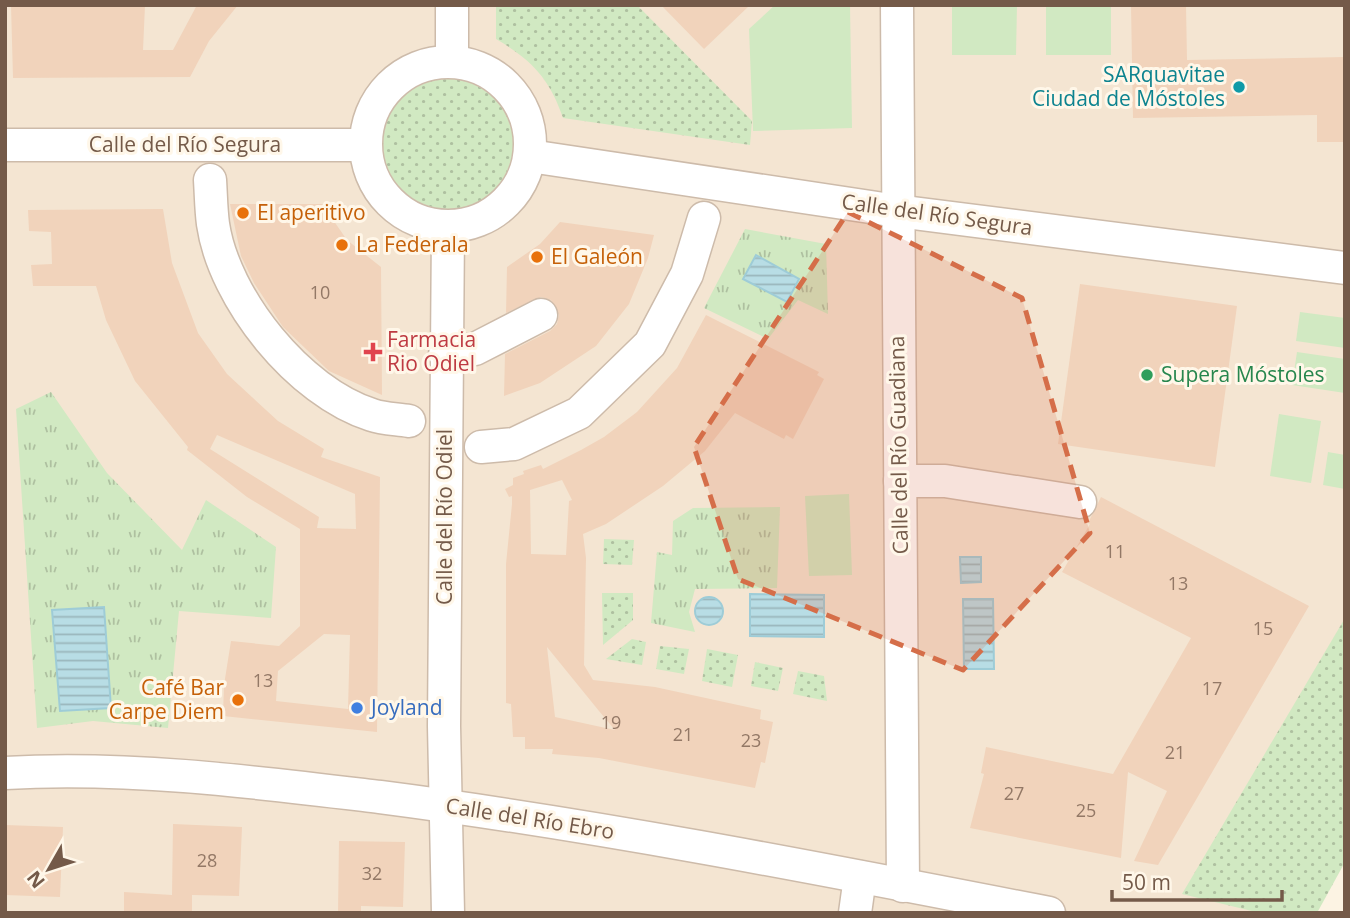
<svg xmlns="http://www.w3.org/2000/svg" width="1350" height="918" viewBox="0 0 1350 918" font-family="'Open Sans',sans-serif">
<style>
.residential{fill:#f4e5d2}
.grass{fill:url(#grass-tufts)}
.park{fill:url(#park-dots)}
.pitch{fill:#d1e9c2}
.water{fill:url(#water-rules);stroke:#9eccd7;stroke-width:2}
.building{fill:#f1d3bb;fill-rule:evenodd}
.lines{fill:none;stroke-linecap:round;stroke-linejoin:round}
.minor-casing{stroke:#cdbbaa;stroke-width:35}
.minor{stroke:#fff;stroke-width:32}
.marked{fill:#d56e49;fill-opacity:0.2;stroke:#d56e49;stroke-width:5;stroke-dasharray:14 9;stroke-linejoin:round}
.culture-dot{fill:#0f9aa8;stroke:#fff7e9;stroke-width:2.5}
.food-dot{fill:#e8710a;stroke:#fff7e9;stroke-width:2.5}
.health-dot{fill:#e0444e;stroke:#fff7e9;stroke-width:2.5}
.leisure-dot{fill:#2e9e5b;stroke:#fff7e9;stroke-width:2.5}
.shop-dot{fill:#3f7fe0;stroke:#fff7e9;stroke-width:2.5}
.labels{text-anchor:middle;stroke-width:6;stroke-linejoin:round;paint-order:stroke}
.number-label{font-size:18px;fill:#937866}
.culture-label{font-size:21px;fill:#0d838f;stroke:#fff7e9;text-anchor:end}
.street-label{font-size:21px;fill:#745a49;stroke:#fff7e9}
.food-label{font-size:21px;fill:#c56008;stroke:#fff7e9;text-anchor:start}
.health-label{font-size:21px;fill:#be3a42;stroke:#fff7e9;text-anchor:start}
.leisure-label{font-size:21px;fill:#27864d;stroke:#fff7e9;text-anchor:start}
.shop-label{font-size:21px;fill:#366cbe;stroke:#fff7e9;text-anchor:start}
</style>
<defs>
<pattern id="grass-tufts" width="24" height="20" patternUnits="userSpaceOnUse" patternTransform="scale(1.75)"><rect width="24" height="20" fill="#d1e9c2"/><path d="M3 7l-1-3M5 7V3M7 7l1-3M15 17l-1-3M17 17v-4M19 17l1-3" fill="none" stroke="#aec0a0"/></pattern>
<pattern id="park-dots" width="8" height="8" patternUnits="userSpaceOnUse" patternTransform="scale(1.75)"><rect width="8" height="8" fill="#d1e9c2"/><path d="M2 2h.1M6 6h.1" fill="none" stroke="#aec0a0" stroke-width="1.8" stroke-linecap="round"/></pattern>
<pattern id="water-rules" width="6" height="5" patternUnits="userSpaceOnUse" patternTransform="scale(1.75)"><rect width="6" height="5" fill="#b8dde5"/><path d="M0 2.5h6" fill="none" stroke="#9ab6bc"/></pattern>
</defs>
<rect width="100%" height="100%" fill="#fcf3e3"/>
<path class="residential" d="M5 5H1345V815L1295 913H5Z"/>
<g class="grass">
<path d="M745 229 826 244 828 314 798 300 768 339 704 308Z"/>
<path d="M51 392 107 473 182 550 206 500 276 547 271 618 179 611 168 728 93 721 37 728 16 409Z"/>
<path d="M780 507 777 588 695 589 689 612 695 632 651 623 657 552 672 555 673 521 693 508Z"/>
</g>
<g class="park">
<path d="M496 5H637L752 121 750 145 563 118C550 79 532 60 496 39Z"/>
<circle cx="448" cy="144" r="65"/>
<path d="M604 539 634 540 632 565 603 564Z"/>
<path d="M602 593H633V620L603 645Z"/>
<path d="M1345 618V862L1317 913H1260L1182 894Z"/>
<path d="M632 639 646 642 642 665 606 659Z"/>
<path d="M660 646 689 649 684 674 656 669Z"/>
<path d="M707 649 738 655 732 687 702 681Z"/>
<path d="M755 662 783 668 778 691 751 686Z"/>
<path d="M798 671 824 676 827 701 793 694Z"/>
</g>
<g class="pitch">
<path d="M775 5H850L852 128 753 131 749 29Z"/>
<path d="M952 5H1017L1016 55H952Z"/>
<rect x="1046" y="5" width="65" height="50"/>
<path d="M1300 312 1345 318V348L1296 341Z"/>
<path d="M1297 352 1345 359V393L1292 385Z"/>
<path d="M1279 414 1321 421 1311 483 1270 476Z"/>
<path d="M1328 452 1345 455V489L1323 485Z"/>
<path d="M849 494 852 575 809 576 805 496Z"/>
</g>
<g class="water">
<path d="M756 255 799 279 787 302 743 279Z"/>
<path d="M960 557H981V582L961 583Z"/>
<path d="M750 594 824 595V637L750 636Z"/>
<circle cx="709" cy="611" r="14"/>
<path d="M963 599H993L994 669H964Z"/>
<path d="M104 607 111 708 60 711 52 610Z"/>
</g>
<g class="building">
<path d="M11 5H145L143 50H173L197 5H238L209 41 190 77 13 78Z"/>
<path d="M661 5H750L704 49Z"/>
<path d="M1131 5H1186L1187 60 1345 57V142H1317V115L1133 118Z"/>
<path d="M230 204H322L347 240 381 267 382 395 329 371 283 327 254 283 241 256Z"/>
<path d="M163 209 172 263 198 333 227 374 278 421 324 449 321 457 380 477 377 732 223 716 224 685 231 641 279 646 300 626V529L247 497 187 450 188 447 135 381 106 320 96 286H33L31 265 52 264 51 232 29 231 28 210ZM217 435 355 494 356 529 317 528 319 517 210 449ZM324 634 350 635 348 709 276 701 278 671Z"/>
<path d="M560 222 654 235 648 258 629 304 596 346 540 383 504 396 505 354 550 331 557 324 559 315 551 300 541 297 506 313 507 267 540 244Z"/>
<path d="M1080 284 1237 306 1215 467 1058 444Z"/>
<path d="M706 315 819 372 817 375 824 379 793 439 786 435 784 439 735 413 705 451 663 486 606 524 583 534 586 558 584 665 593 680 655 687 761 710 760 719 773 722 765 763 761 762 755 788 599 758 552 754 553 749H525V737H513L511 704 506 703V564L512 504V496L509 497 505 489 513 485V478L524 474 523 471 541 465 543 469 581 450 604 437 637 412 677 368ZM562 480 572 500 569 501 566 555 531 554 530 490ZM547 647 599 711 615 730 555 717Z"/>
<path d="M1101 497 1309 606 1158 865 1134 861 1167 791 1128 772 1121 858 970 828 984 774 981 773 986 747 1113 774 1191 638 1062 572 1090 524 1088 523Z"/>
<path d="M173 824 242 827 239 896 192 895V913H124V892L172 895Z"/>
<path d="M5 825 63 827 60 897 5 895Z"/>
<path d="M339 841 405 842 403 907 361 906V913H338Z"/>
</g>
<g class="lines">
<defs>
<g id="minor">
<path d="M897 5 903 886"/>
<path d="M452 61V5"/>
<circle cx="448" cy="144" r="82"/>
<path d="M5 145H365"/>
<path d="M530 156 897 211 1345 268"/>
<path d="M210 180C211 195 211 209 213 224 224 299 299 392 372 415 383 419 397 419 409 421"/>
<path d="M448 227 444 726 448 913"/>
<path d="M445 354 475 349 541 315"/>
<path d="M481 447 514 444 579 413 650 344 687 274 704 218"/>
<path d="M900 481H945L1080 502"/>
<path d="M5 773C131 766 255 782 380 797 604 826 827 870 1049 913"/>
<path d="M855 913 860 877"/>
</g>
</defs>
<use href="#minor" class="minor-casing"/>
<use href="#minor" class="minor"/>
</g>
<path class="marked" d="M848 212 1022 298 1090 533 963 670 738 579 694 447Z"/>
<circle class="culture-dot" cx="1239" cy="87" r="7"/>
<g class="food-dot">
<circle cx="243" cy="213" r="7"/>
<circle cx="342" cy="245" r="7"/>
<circle cx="537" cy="257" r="7"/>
<circle cx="238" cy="700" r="7"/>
</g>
<path class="health-dot" d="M369.5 341.5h7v7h7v7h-7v7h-7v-7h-7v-7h7z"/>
<circle class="leisure-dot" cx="1147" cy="375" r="7"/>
<circle class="shop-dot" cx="357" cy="708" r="7"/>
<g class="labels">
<g class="number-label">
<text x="320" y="299">10</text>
<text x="1115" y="558">11</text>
<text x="1178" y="590">13</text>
<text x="1263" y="635">15</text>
<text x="263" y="687">13</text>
<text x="1212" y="695">17</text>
<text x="611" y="729">19</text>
<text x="683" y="741">21</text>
<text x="751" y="747">23</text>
<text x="1175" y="759">21</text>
<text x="1014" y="800">27</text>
<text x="1086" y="817">25</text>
<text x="207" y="867">28</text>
<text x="372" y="880">32</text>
</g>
<g class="culture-label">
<text x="1225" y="82">SARquavitae<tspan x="1225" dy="24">Ciudad de Móstoles</tspan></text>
</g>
<g class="street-label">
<text x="185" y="152">Calle del Río Segura</text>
<text transform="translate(937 215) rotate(8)" y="7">Calle del Río Segura</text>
<text transform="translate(899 445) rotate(-91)" y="7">Calle del Río Guadiana</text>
<text transform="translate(445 517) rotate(-90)" y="7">Calle del Río Odiel</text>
<text transform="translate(530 819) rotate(9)" y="7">Calle del Río Ebro</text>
</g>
<g class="food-label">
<text x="257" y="220">El aperitivo</text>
<text x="356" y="252">La Federala</text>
<text x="551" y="264">El Galeón</text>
<text x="224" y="695" text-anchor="end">Café Bar<tspan x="224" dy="24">Carpe Diem</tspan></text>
</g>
<g class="health-label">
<text x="387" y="347">Farmacia<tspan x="387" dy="24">Rio Odiel</tspan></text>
</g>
<g class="leisure-label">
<text x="1161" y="382">Supera Móstoles</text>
</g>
<g class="shop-label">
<text x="371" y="715">Joyland</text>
</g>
</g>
<rect width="1350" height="918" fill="none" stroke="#745a49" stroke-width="14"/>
<g transform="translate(49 869) rotate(231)" stroke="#fff7e9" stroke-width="5" paint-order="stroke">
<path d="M0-5L12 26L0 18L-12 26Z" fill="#745a49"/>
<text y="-10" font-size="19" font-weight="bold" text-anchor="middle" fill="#745a49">N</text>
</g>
<path d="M1112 890v10h170v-10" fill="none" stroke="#745a49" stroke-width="3.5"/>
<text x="1122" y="890" font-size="21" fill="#745a49" stroke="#fff7e9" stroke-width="5" paint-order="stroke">50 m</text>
</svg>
